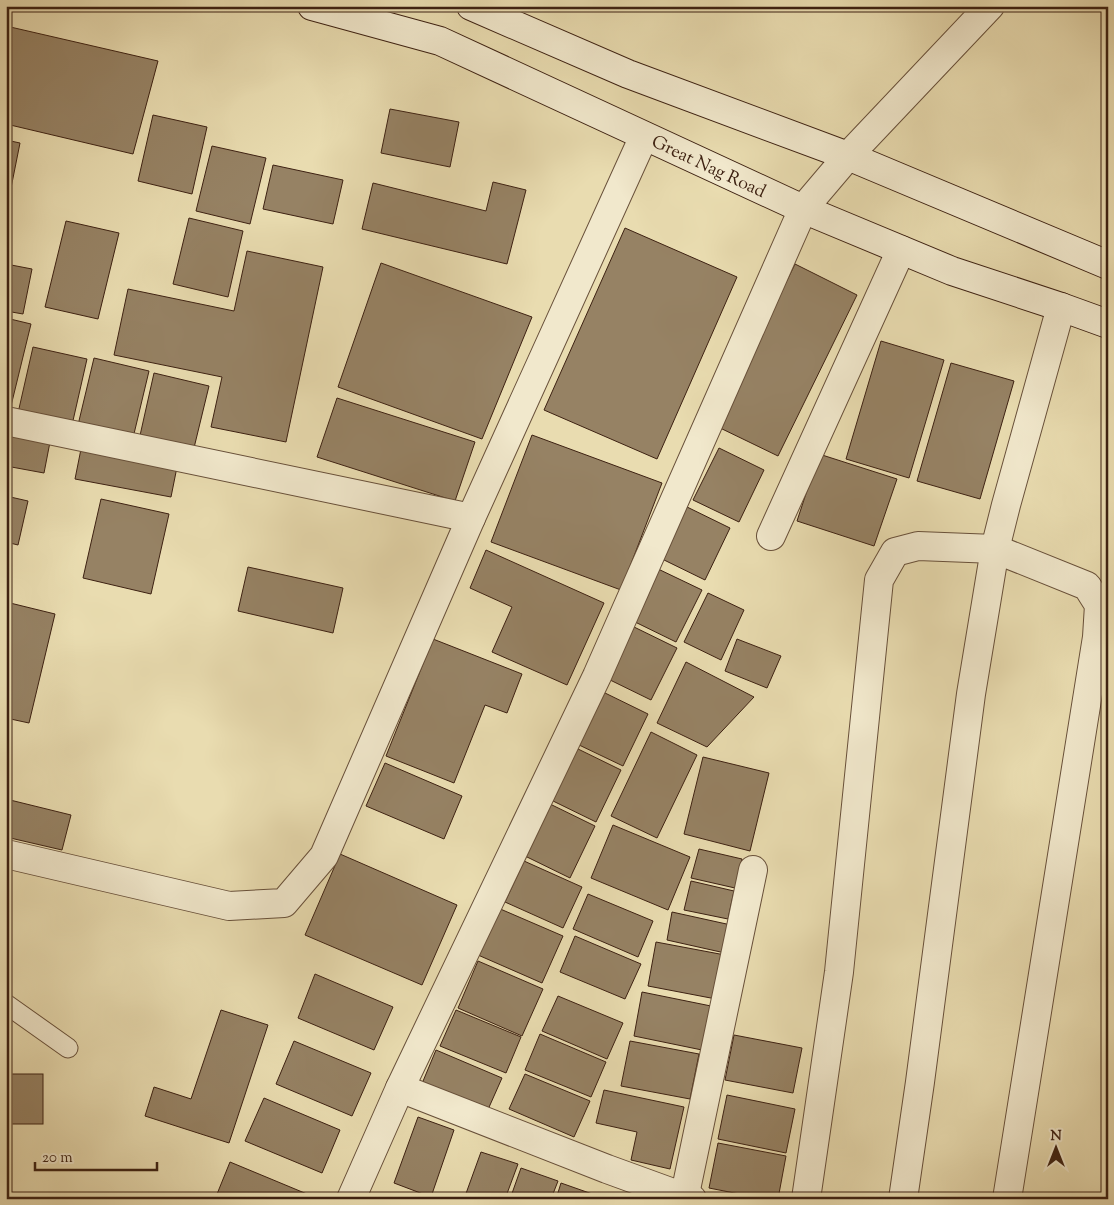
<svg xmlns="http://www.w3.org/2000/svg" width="1114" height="1205" viewBox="0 0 1114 1205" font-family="'Sorts Mill Goudy',serif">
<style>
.building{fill:#968264;stroke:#3d2112}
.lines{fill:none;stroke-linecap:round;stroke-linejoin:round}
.lane-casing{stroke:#68503a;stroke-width:21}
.street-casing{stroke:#68503a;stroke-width:30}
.secondary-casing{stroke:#3d2112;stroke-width:30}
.lane{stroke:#f1e8cc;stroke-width:19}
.street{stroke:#f1e8cc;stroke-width:28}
.secondary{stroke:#f1e8cc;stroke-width:28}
.labels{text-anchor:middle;stroke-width:4.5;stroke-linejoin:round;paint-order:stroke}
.street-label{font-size:18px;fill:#3d2112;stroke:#f1e8cc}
</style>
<rect width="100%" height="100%" fill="#e9dcb0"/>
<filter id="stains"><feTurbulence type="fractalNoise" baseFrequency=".004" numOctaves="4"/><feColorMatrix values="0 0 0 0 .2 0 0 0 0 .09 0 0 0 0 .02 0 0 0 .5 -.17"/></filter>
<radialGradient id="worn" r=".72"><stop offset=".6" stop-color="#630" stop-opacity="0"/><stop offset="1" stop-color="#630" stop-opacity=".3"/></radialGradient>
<g class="building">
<path d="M6 26 158 61 133 154 6 124Z"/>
<path d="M390 109 459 122 450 167 381 153Z"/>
<path d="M153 115 207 127 192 194 138 181Z"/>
<path d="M6 140 20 143 11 188 6 187Z"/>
<path d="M212 146 266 158 250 224 196 211Z"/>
<path d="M273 165 343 180 333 224 263 209Z"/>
<path d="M493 182 526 190 507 264 362 229 373 183 486 211Z"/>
<path d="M189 218 243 231 228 297 173 284Z"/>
<path d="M66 221 119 233 98 319 45 307Z"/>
<path d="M625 228 737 277 657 459 544 410Z"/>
<path d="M247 251 323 267 286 442 211 427 222 377 114 355 128 289 234 311Z"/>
<path d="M381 263 532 317 482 439 338 387Z"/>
<path d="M6 264 32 269 23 314 6 311Z"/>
<path d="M795 264 857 295 778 456 716 426Z"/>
<path d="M6 318 31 324 10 410 6 409Z"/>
<path d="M881 341 944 360 909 478 846 459Z"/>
<path d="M33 347 87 359 72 425 18 413Z"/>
<path d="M94 358 149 371 133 438 78 425Z"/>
<path d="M951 363 1014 381 980 499 917 481Z"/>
<path d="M154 373 209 386 193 452 139 440Z"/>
<path d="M337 398 475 442 455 501 317 457Z"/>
<path d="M6 434 50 442 44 473 6 466Z"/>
<path d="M532 435 662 483 621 590 491 542Z"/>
<path d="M719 448 764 470 739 522 693 500Z"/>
<path d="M81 449 177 467 171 497 75 479Z"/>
<path d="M819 454 897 479 874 546 797 521Z"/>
<path d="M6 496 28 501 18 545 6 542Z"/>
<path d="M101 499 169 514 151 594 83 578Z"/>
<path d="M685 506 730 528 705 580 660 558Z"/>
<path d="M486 550 604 603 567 685 492 652 512 607 470 588Z"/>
<path d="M248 567 343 588 333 633 238 611Z"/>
<path d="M656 568 702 590 676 642 631 620Z"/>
<path d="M708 593 744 610 721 660 684 642Z"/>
<path d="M6 602 55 614 29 723 6 718Z"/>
<path d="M632 626 677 648 651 700 606 678Z"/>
<path d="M433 639 522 674 507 713 485 705 454 783 386 756Z"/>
<path d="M737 639 781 656 767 688 725 671Z"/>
<path d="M686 662 754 697 707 747 657 723Z"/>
<path d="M603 692 648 714 623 766 577 744Z"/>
<path d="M651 732 697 755 657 838 611 816Z"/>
<path d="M576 748 621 770 596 822 551 800Z"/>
<path d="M703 757 769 773 750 851 684 834Z"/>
<path d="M385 763 462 796 444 839 366 806Z"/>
<path d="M6 799 71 815 62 850 6 837Z"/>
<path d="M550 804 595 826 570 878 525 856Z"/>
<path d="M613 825 690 857 668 910 591 878Z"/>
<path d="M699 849 742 859 735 888 691 878Z"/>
<path d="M340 854 457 905 422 985 305 935Z"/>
<path d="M524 861 582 887 563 928 505 902Z"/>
<path d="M691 881 734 891 728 919 684 910Z"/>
<path d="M588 894 653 921 638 957 573 929Z"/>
<path d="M498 908 563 936 542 983 478 955Z"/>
<path d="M672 912 731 925 725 953 667 940Z"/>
<path d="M575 936 641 964 625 999 560 972Z"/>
<path d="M656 942 725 955 716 999 648 986Z"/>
<path d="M478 961 543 989 522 1036 458 1008Z"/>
<path d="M315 974 393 1007 374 1050 298 1018Z"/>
<path d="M642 992 711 1006 702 1050 634 1036Z"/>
<path d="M558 996 623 1023 607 1059 542 1031Z"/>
<path d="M221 1010 268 1025 229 1143 145 1116 154 1087 191 1099Z"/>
<path d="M456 1010 521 1037 506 1073 440 1046Z"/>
<path d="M540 1034 606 1062 591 1097 525 1070Z"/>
<path d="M734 1035 802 1048 793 1093 725 1080Z"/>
<path d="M294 1041 371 1073 352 1116 276 1084Z"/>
<path d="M630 1041 699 1054 690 1099 621 1086Z"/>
<path d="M436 1050 502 1078 486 1114 421 1086Z"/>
<rect x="6" y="1074" width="37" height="50"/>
<path d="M525 1074 590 1101 574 1137 509 1109Z"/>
<path d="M604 1090 684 1107 670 1169 631 1160 637 1132 596 1123Z"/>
<path d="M727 1095 795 1109 786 1153 718 1139Z"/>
<path d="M264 1098 340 1130 322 1173 245 1141Z"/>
<path d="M418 1117 454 1130 431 1197 394 1183Z"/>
<path d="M718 1143 786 1156 778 1199H765L709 1188Z"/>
<path d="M481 1152 518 1164 505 1199H464Z"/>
<path d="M230 1162 307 1194 305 1199H215Z"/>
<path d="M521 1168 558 1181 551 1199H510Z"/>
<path d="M561 1183 598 1196V1199H556Z"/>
</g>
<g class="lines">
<defs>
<path id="lane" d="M6 1004 68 1048"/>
<g id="street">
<path d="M6 421 471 518"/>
<path d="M771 536 901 250"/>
<path d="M6 854 229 906 284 903 324 856 471 518 644 136"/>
<path d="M400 1088 607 1169 684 1197 692 1199"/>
<path d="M351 1199 400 1088 597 676 803 209 848 156 990 6"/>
<path d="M684 1199 753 870"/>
<path d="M806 1199 839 972 879 580 895 552 918 546 995 549 1087 586 1099 605 1097 637 1007 1199"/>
<path d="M903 1199 920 1082 971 694 995 549 1006 505 1061 307"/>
</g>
<g id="secondary">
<path d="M312 6 440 41 803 209 952 271 1061 307 1108 324"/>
<path d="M471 6 628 74 848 156 1108 265"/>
</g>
</defs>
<use href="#lane" class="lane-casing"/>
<use href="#street" class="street-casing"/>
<use href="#secondary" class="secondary-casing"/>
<use href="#lane" class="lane"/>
<use href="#street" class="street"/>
<use href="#secondary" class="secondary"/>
</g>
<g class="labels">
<g class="street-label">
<text transform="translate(709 166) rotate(25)" y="6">Great Nag Road</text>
</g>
</g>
<rect width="1114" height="1205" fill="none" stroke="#e9dcb0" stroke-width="25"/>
<rect x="8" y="8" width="1099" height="1190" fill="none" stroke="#3d2112" stroke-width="2.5"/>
<rect x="12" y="12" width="1089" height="1180" fill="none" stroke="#3d2112"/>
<g transform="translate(1056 1148)" stroke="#f1e8cc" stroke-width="4" paint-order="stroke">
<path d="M0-4L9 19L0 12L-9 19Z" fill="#3d2112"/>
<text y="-8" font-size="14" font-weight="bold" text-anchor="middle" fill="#3d2112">N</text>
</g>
<path d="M35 1162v8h122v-8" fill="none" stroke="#3d2112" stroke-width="2.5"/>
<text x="42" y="1162" font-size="15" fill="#3d2112" stroke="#f1e8cc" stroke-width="4" paint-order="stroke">20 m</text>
<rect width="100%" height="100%" filter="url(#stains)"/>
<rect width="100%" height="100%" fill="url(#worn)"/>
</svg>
